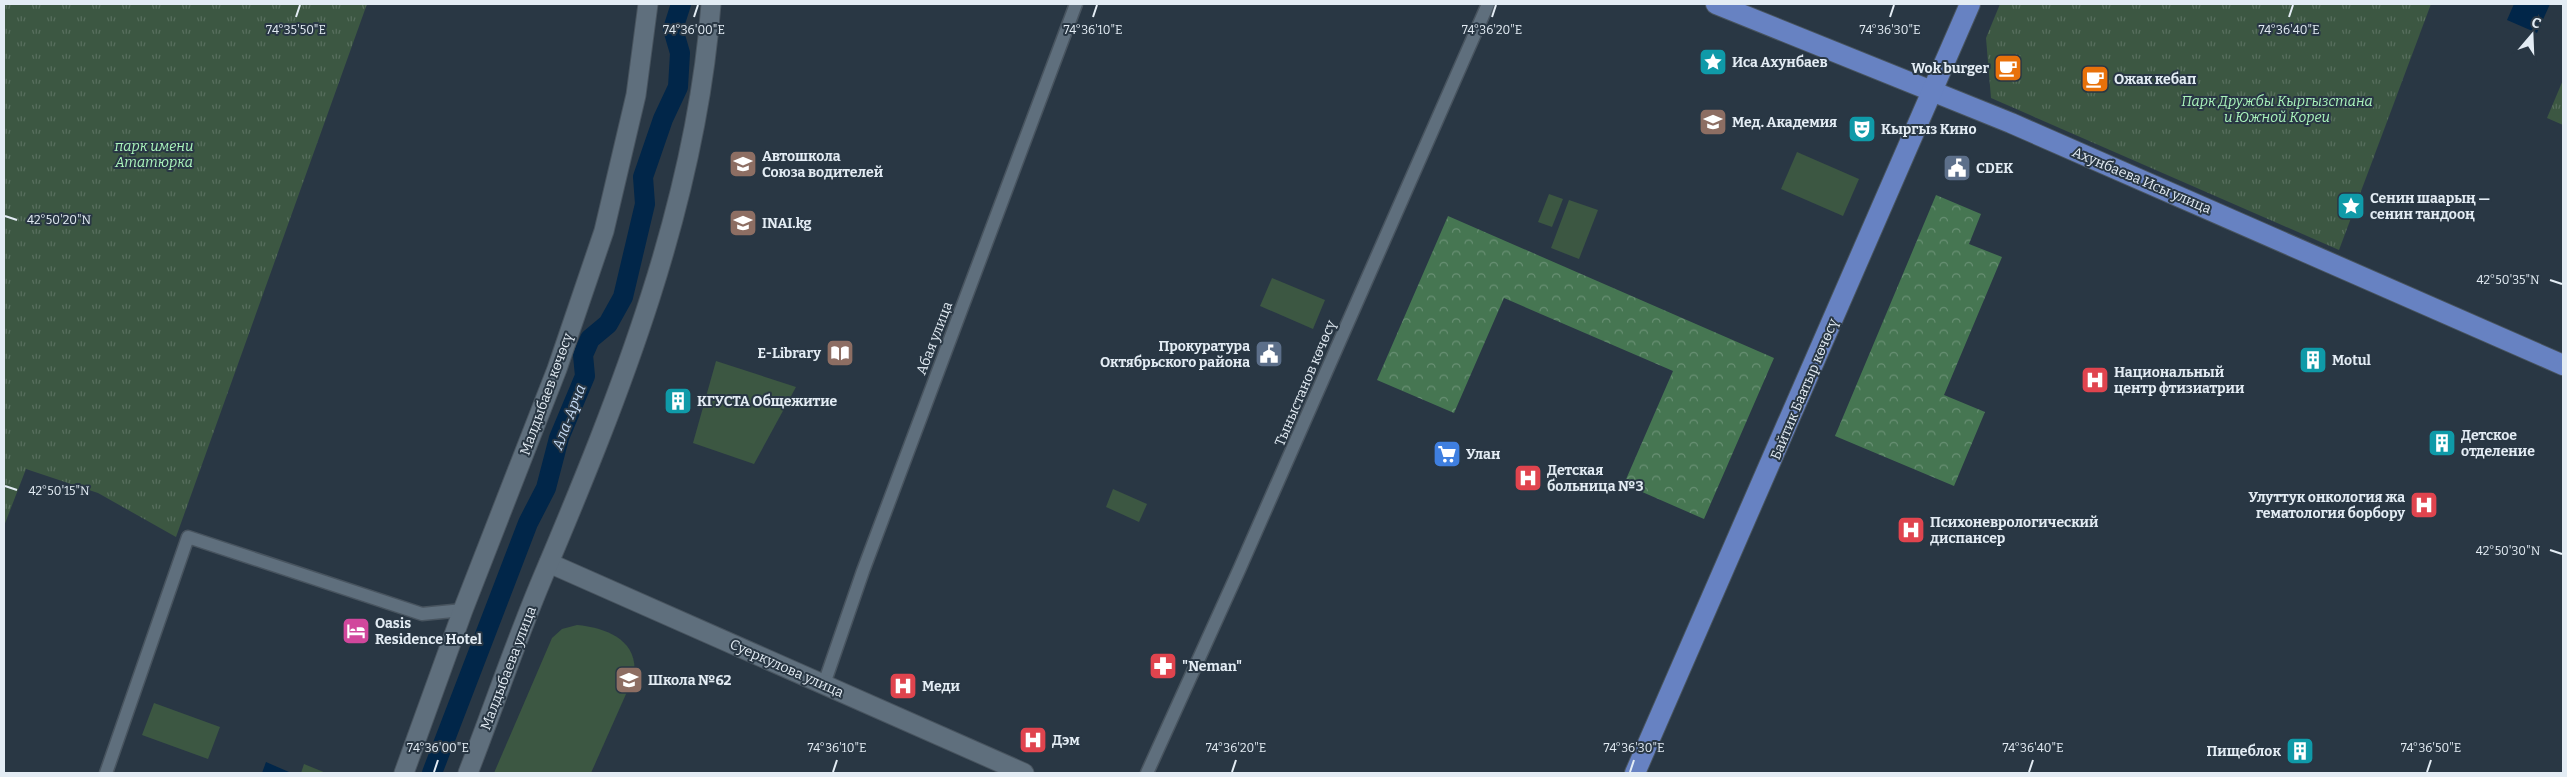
<svg xmlns="http://www.w3.org/2000/svg" width="2567" height="777" viewBox="0 0 2567 777" font-family="Bitter,serif">
<style>
.grass{fill:#3c5742}
.forest{fill:url(#forest-crowns)}
.park{fill:url(#park-tufts)}
.water{fill:#012649}
.lines{fill:none;stroke-linecap:round;stroke-linejoin:round}
.river{stroke:#012649;stroke-width:20}
.street-casing{stroke:#48545f;stroke-width:15}
.secondary-casing{stroke:#48545f;stroke-width:21}
.primary-casing{stroke:#48545f;stroke-width:22}
.street{stroke:#5f6f7d;stroke-width:12}
.secondary{stroke:#5f6f7d;stroke-width:19}
.primary{stroke:#6782c2;stroke-width:20}
.ticks{fill:none;stroke:#e3ecf4;stroke-width:2}
.labels{text-anchor:middle;stroke-width:4;stroke-linejoin:round;paint-order:stroke}
.poi-label{font-size:14px;font-weight:bold;fill:#e3ecf4;stroke:#293744;text-anchor:start}
.park-label{font-size:14px;font-style:italic;fill:#aaf4bc;stroke:#293744}
.street-label{font-size:14px;fill:#e3ecf4;stroke:#293744}
.water-label{font-size:15px;font-style:italic;fill:#c5dbf5;stroke:#293744}
.ticks-label{font-size:12px;text-anchor:middle;fill:#e3ecf4;stroke:#293744;stroke-width:4;stroke-linejoin:round;paint-order:stroke}
</style>
<defs>
<pattern id="forest-crowns" width="20" height="18" patternUnits="userSpaceOnUse" patternTransform="scale(1.25)"><rect width="20" height="18" fill="#467652"/><path d="M2 6a3 3 0 1 1 6 0M12 15a3 3 0 1 1 6 0" fill="none" stroke="#699074"/></pattern>
<pattern id="park-tufts" width="24" height="20" patternUnits="userSpaceOnUse" patternTransform="scale(1.25)"><rect width="24" height="20" fill="#3c5742"/><path d="M3 7l-1-3M5 7V3M7 7l1-3M15 17l-1-3M17 17v-4M19 17l1-3" fill="none" stroke="#586f5e"/></pattern>
</defs>
<rect width="100%" height="100%" fill="#293744"/>
<g class="grass">
<path d="M1797 152 1859 179 1843 216 1781 189Z"/>
<path d="M1549 194 1563 199 1552 227 1538 222Z"/>
<path d="M1569 200 1598 210 1579 259 1551 248Z"/>
<path d="M1272 278 1325 300 1313 329 1260 306Z"/>
<path d="M716 361 796 387 754 464 693 443Z"/>
<path d="M1113 489 1147 504 1139 522 1106 507Z"/>
<path d="M577 625C608 628 639 641 634 676L591 773H494L552 638 562 629Z"/>
<path d="M154 703 220 727 208 759 142 735Z"/>
<path d="M304 764 326 773H301Z"/>
</g>
<g class="forest">
<path d="M1936 195 1981 214 1969 244 2002 257 1944 395 1985 412 1954 486 1835 436Z"/>
<path d="M1448 216 1774 358 1704 519 1624 484 1673 371 1504 298 1454 413 1377 380Z"/>
</g>
<g class="park">
<path d="M4 4H367L176 537 98 493 26 469 4 526Z"/>
<path d="M2000 4H2431L2339 250 1991 98 1986 38Z"/>
<path d="M2563 80V125L2547 118Z"/>
</g>
<g class="water">
<path d="M2514 4H2550L2537 33 2507 20Z"/>
<path d="M266 762 289 772 288 773H262Z"/>
</g>
<g class="lines">
<path class="river" d="M432 773 528 523 546 488 559 438 585 376 583 355 590 339 608 324 623 297 645 204 643 177 663 119 678 87 680 53 673 29 681 4"/>
<defs>
<g id="street">
<path d="M824 684 863 571 1076 4"/>
<path d="M106 773 188 537 422 614 463 610"/>
<path d="M1147 773 1239 570 1488 4"/>
</g>
<g id="secondary">
<path d="M549 563 1024 773"/>
<path d="M404 773 463 610 557 369 604 231 636 95 648 4"/>
<path d="M468 773C493 709 515 643 542 579 620 395 696 204 711 4"/>
</g>
<g id="primary">
<path d="M1716 4 2011 123 2563 365"/>
<path d="M1635 773 1970 4"/>
</g>
</defs>
<use href="#street" class="street-casing"/>
<use href="#secondary" class="secondary-casing"/>
<use href="#primary" class="primary-casing"/>
<use href="#street" class="street"/>
<use href="#secondary" class="secondary"/>
<use href="#primary" class="primary"/>
</g>
<path class="ticks" d="M296 17 300 5M694 17 698 5M1093 17 1097 5M1492 17 1496 5M1890 17 1894 5M2289 17 2293 5M5 216 17 220M2550 280 2562 284M5 486 17 490M2550 550 2562 554M434 772 438 760M833 772 837 760M1232 772 1236 760M1630 772 1634 760M2029 772 2033 760M2427 772 2431 760"/>
<defs>
<symbol id="sight-square" viewBox="-11 -11 22 22"><rect x="-9" y="-9" width="18" height="18" rx="4" fill="#0f9aa8" stroke="#293744"/><path d="M0-6L1.8-2.2L6-1.7L2.9 1.2L3.7 5.4L0 3.3L-3.7 5.4L-2.9 1.2L-6-1.7L-1.8-2.2Z" fill="#fff"/></symbol>
<symbol id="cafe-square" viewBox="-11 -11 22 22"><rect x="-9" y="-9" width="18" height="18" rx="4" fill="#e8710a" stroke="#293744"/><path d="M-5.5-4.5H6V0H3Q3 3.5 0 3.5H-2.5Q-5.5 3.5-5.5 0ZM3-3.2v2h1.7v-2ZM-6 4.5H4V6H-6Z" fill="#fff"/></symbol>
<symbol id="university-square" viewBox="-11 -11 22 22"><rect x="-9" y="-9" width="18" height="18" rx="4" fill="#8d6e63" stroke="#293744"/><path d="M0-5L7-2L0 1L-7-2ZM-4 1L0 2.5L4 1V4Q0 6-4 4Z" fill="#fff"/></symbol>
<symbol id="theatre-square" viewBox="-11 -11 22 22"><rect x="-9" y="-9" width="18" height="18" rx="4" fill="#0f9aa8" stroke="#293744"/><path d="M-5-5.5Q0-4 5-5.5V0Q5 5 0 6Q-5 5-5 0ZM-3.3-2.5H-1v1.5H-3.3ZM1-2.5H3.3v1.5H1ZM-2.8 1Q0 5.5 2.8 1Z" fill="#fff"/></symbol>
<symbol id="school-square" viewBox="-11 -11 22 22"><rect x="-9" y="-9" width="18" height="18" rx="4" fill="#8d6e63" stroke="#293744"/><path d="M0-5L7-2L0 1L-7-2ZM-4 1L0 2.5L4 1V4Q0 6-4 4Z" fill="#fff"/></symbol>
<symbol id="civic-square" viewBox="-11 -11 22 22"><rect x="-9" y="-9" width="18" height="18" rx="4" fill="#5c6f8a" stroke="#293744"/><path d="M-.6-6.5H3V-4.5H.6V-3L4-1V1h2V6H-6V1h2V-1L-.6-3ZM-1.2 2.5V6h2.4V2.5Z" fill="#fff"/></symbol>
<symbol id="library-square" viewBox="-11 -11 22 22"><rect x="-9" y="-9" width="18" height="18" rx="4" fill="#8d6e63" stroke="#293744"/><path d="M-6-4Q-3-5.5-.7-3.5V5Q-3 3-6 4ZM6-4Q3-5.5 .7-3.5V5Q3 3 6 4Z" fill="#fff"/></symbol>
<symbol id="building-square" viewBox="-11 -11 22 22"><rect x="-9" y="-9" width="18" height="18" rx="4" fill="#0f9aa8" stroke="#293744"/><path d="M-4-6H4V6H1V3H-1V6H-4ZM-2.5-4.3h1.7v1.8h-1.7ZM.8-4.3h1.7v1.8H.8ZM-2.5-1h1.7V.8h-1.7ZM.8-1h1.7V.8H.8Z" fill="#fff"/></symbol>
<symbol id="hospital-square" viewBox="-11 -11 22 22"><rect x="-9" y="-9" width="18" height="18" rx="4" fill="#e0444e" stroke="#293744"/><path d="M-5-5h3v3.5h4V-5h3V5h-3V1.5h-4V5h-3Z" fill="#fff"/></symbol>
<symbol id="supermarket-square" viewBox="-11 -11 22 22"><rect x="-9" y="-9" width="18" height="18" rx="4" fill="#3f7fe0" stroke="#293744"/><path d="M-6-5.5h2.5l.6 2H6L4.5 2H-2.5L-4.4-4H-6ZM-1.5 3.2a1.3 1.3 0 1 0 .1 0ZM3 3.2a1.3 1.3 0 1 0 .1 0Z" fill="#fff"/></symbol>
<symbol id="hotel-square" viewBox="-11 -11 22 22"><rect x="-9" y="-9" width="18" height="18" rx="4" fill="#d1479c" stroke="#293744"/><path d="M-6-4.5h1.5V1H6V5H4.5V3h-9V5H-6ZM-4 0a1.8 1.8 0 1 1 3.6 0ZM.5 0V-2.5h3Q6-2.5 6 0Z" fill="#fff"/></symbol>
<symbol id="pharmacy-square" viewBox="-11 -11 22 22"><rect x="-9" y="-9" width="18" height="18" rx="4" fill="#e0444e" stroke="#293744"/><path d="M-2-6h4v4h4v4h-4v4h-4v-4h-4v-4h4Z" fill="#fff"/></symbol>
</defs>
<g fill-rule="evenodd">
<use href="#sight-square" x="1697" y="46" width="32" height="32"/>
<use href="#cafe-square" x="1992" y="52" width="32" height="32"/>
<use href="#cafe-square" x="2079" y="63" width="32" height="32"/>
<use href="#university-square" x="1697" y="106" width="32" height="32"/>
<use href="#theatre-square" x="1846" y="113" width="32" height="32"/>
<use href="#school-square" x="727" y="148" width="32" height="32"/>
<use href="#civic-square" x="1941" y="152" width="32" height="32"/>
<use href="#sight-square" x="2335" y="190" width="32" height="32"/>
<use href="#university-square" x="727" y="207" width="32" height="32"/>
<use href="#library-square" x="824" y="337" width="32" height="32"/>
<use href="#civic-square" x="1253" y="338" width="32" height="32"/>
<use href="#building-square" x="2297" y="344" width="32" height="32"/>
<use href="#hospital-square" x="2079" y="364" width="32" height="32"/>
<use href="#building-square" x="662" y="385" width="32" height="32"/>
<use href="#building-square" x="2426" y="427" width="32" height="32"/>
<use href="#supermarket-square" x="1431" y="438" width="32" height="32"/>
<use href="#hospital-square" x="1512" y="462" width="32" height="32"/>
<use href="#hospital-square" x="2408" y="489" width="32" height="32"/>
<use href="#hospital-square" x="1895" y="514" width="32" height="32"/>
<use href="#hotel-square" x="340" y="615" width="32" height="32"/>
<use href="#pharmacy-square" x="1147" y="650" width="32" height="32"/>
<use href="#school-square" x="613" y="664" width="32" height="32"/>
<use href="#hospital-square" x="887" y="670" width="32" height="32"/>
<use href="#hospital-square" x="1017" y="724" width="32" height="32"/>
<use href="#building-square" x="2284" y="735" width="32" height="32"/>
</g>
<g class="labels">
<g class="poi-label">
<text x="1732" y="67">Иса Ахунбаев</text>
<text x="1989" y="73" text-anchor="end">Wok burger</text>
<text x="2114" y="84">Ожак кебап</text>
<text x="1732" y="127">Мед. Академия</text>
<text x="1881" y="134">Кыргыз Кино</text>
<text x="762" y="161">Автошкола<tspan x="762" dy="16">Союза водителей</tspan></text>
<text x="1976" y="173">CDEK</text>
<text x="2370" y="203">Сенин шаарың —<tspan x="2370" dy="16">сенин тандооң</tspan></text>
<text x="762" y="228">INAI.kg</text>
<text x="1250" y="351" text-anchor="end">Прокуратура<tspan x="1250" dy="16">Октябрьского района</tspan></text>
<text x="821" y="358" text-anchor="end">E-Library</text>
<text x="2332" y="365">Motul</text>
<text x="2114" y="377">Национальный<tspan x="2114" dy="16">центр фтизиатрии</tspan></text>
<text x="697" y="406">КГУСТА Общежитие</text>
<text x="2461" y="440">Детское<tspan x="2461" dy="16">отделение</tspan></text>
<text x="1466" y="459">Улан</text>
<text x="1547" y="475">Детская<tspan x="1547" dy="16">больница №3</tspan></text>
<text x="2405" y="502" text-anchor="end">Улуттук онкология жа<tspan x="2405" dy="16">гематология борбору</tspan></text>
<text x="1930" y="527">Психоневрологический<tspan x="1930" dy="16">диспансер</tspan></text>
<text x="375" y="628">Oasis<tspan x="375" dy="16">Residence Hotel</tspan></text>
<text x="1182" y="671">"Neman"</text>
<text x="648" y="685">Школа №62</text>
<text x="922" y="691">Меди</text>
<text x="1052" y="745">Дэм</text>
<text x="2281" y="756" text-anchor="end">Пищеблок</text>
</g>
<g class="park-label">
<text x="2277" y="106">Парк Дружбы Кыргызстана<tspan x="2277" dy="16">и Южной Кореи</tspan></text>
<text x="154" y="151">парк имени<tspan x="154" dy="16">Ататюрка</tspan></text>
</g>
<g class="street-label">
<text transform="translate(2142 180) rotate(23)" y="5">Ахунбаева Исы улица</text>
<text transform="translate(934 338) rotate(-69)" y="5">Абая улица</text>
<text transform="translate(1305 383) rotate(-67)" y="5">Тыныстанов көчөсү</text>
<text transform="translate(1804 389) rotate(-67)" y="5">Байтик Баатыр көчөсү</text>
<text transform="translate(546 394) rotate(-70)" y="5">Малдыбаев көчөсү</text>
<text transform="translate(508 668) rotate(-69)" y="5">Малдыбаева улица</text>
<text transform="translate(787 668) rotate(24)" y="5">Суеркулова улица</text>
</g>
<g class="water-label">
<text transform="translate(569 417) rotate(-69)" y="5">Ала-Арча</text>
</g>
</g>
<g class="ticks-label">
<text x="1492" y="34">74°36'20"E</text>
<text x="296" y="34">74°35'50"E</text>
<text x="694" y="34">74°36'00"E</text>
<text x="1093" y="34">74°36'10"E</text>
<text x="1890" y="34">74°36'30"E</text>
<text x="2289" y="34">74°36'40"E</text>
<text x="59" y="224">42°50'20"N</text>
<text x="2508" y="284">42°50'35"N</text>
<text x="59" y="495">42°50'15"N</text>
<text x="2508" y="555">42°50'30"N</text>
<text x="438" y="752">74°36'00"E</text>
<text x="837" y="752">74°36'10"E</text>
<text x="1236" y="752">74°36'20"E</text>
<text x="1634" y="752">74°36'30"E</text>
<text x="2033" y="752">74°36'40"E</text>
<text x="2431" y="752">74°36'50"E</text>
</g>
<rect width="2567" height="777" fill="none" stroke="#e3ecf4" stroke-width="10"/>
<g transform="translate(2532 35) rotate(19)" stroke="#293744" stroke-width="4" paint-order="stroke">
<path d="M0-4L9 19L0 12L-9 19Z" fill="#e3ecf4"/>
<text y="-8" font-size="14" font-weight="bold" text-anchor="middle" fill="#e3ecf4">С</text>
</g>
</svg>
